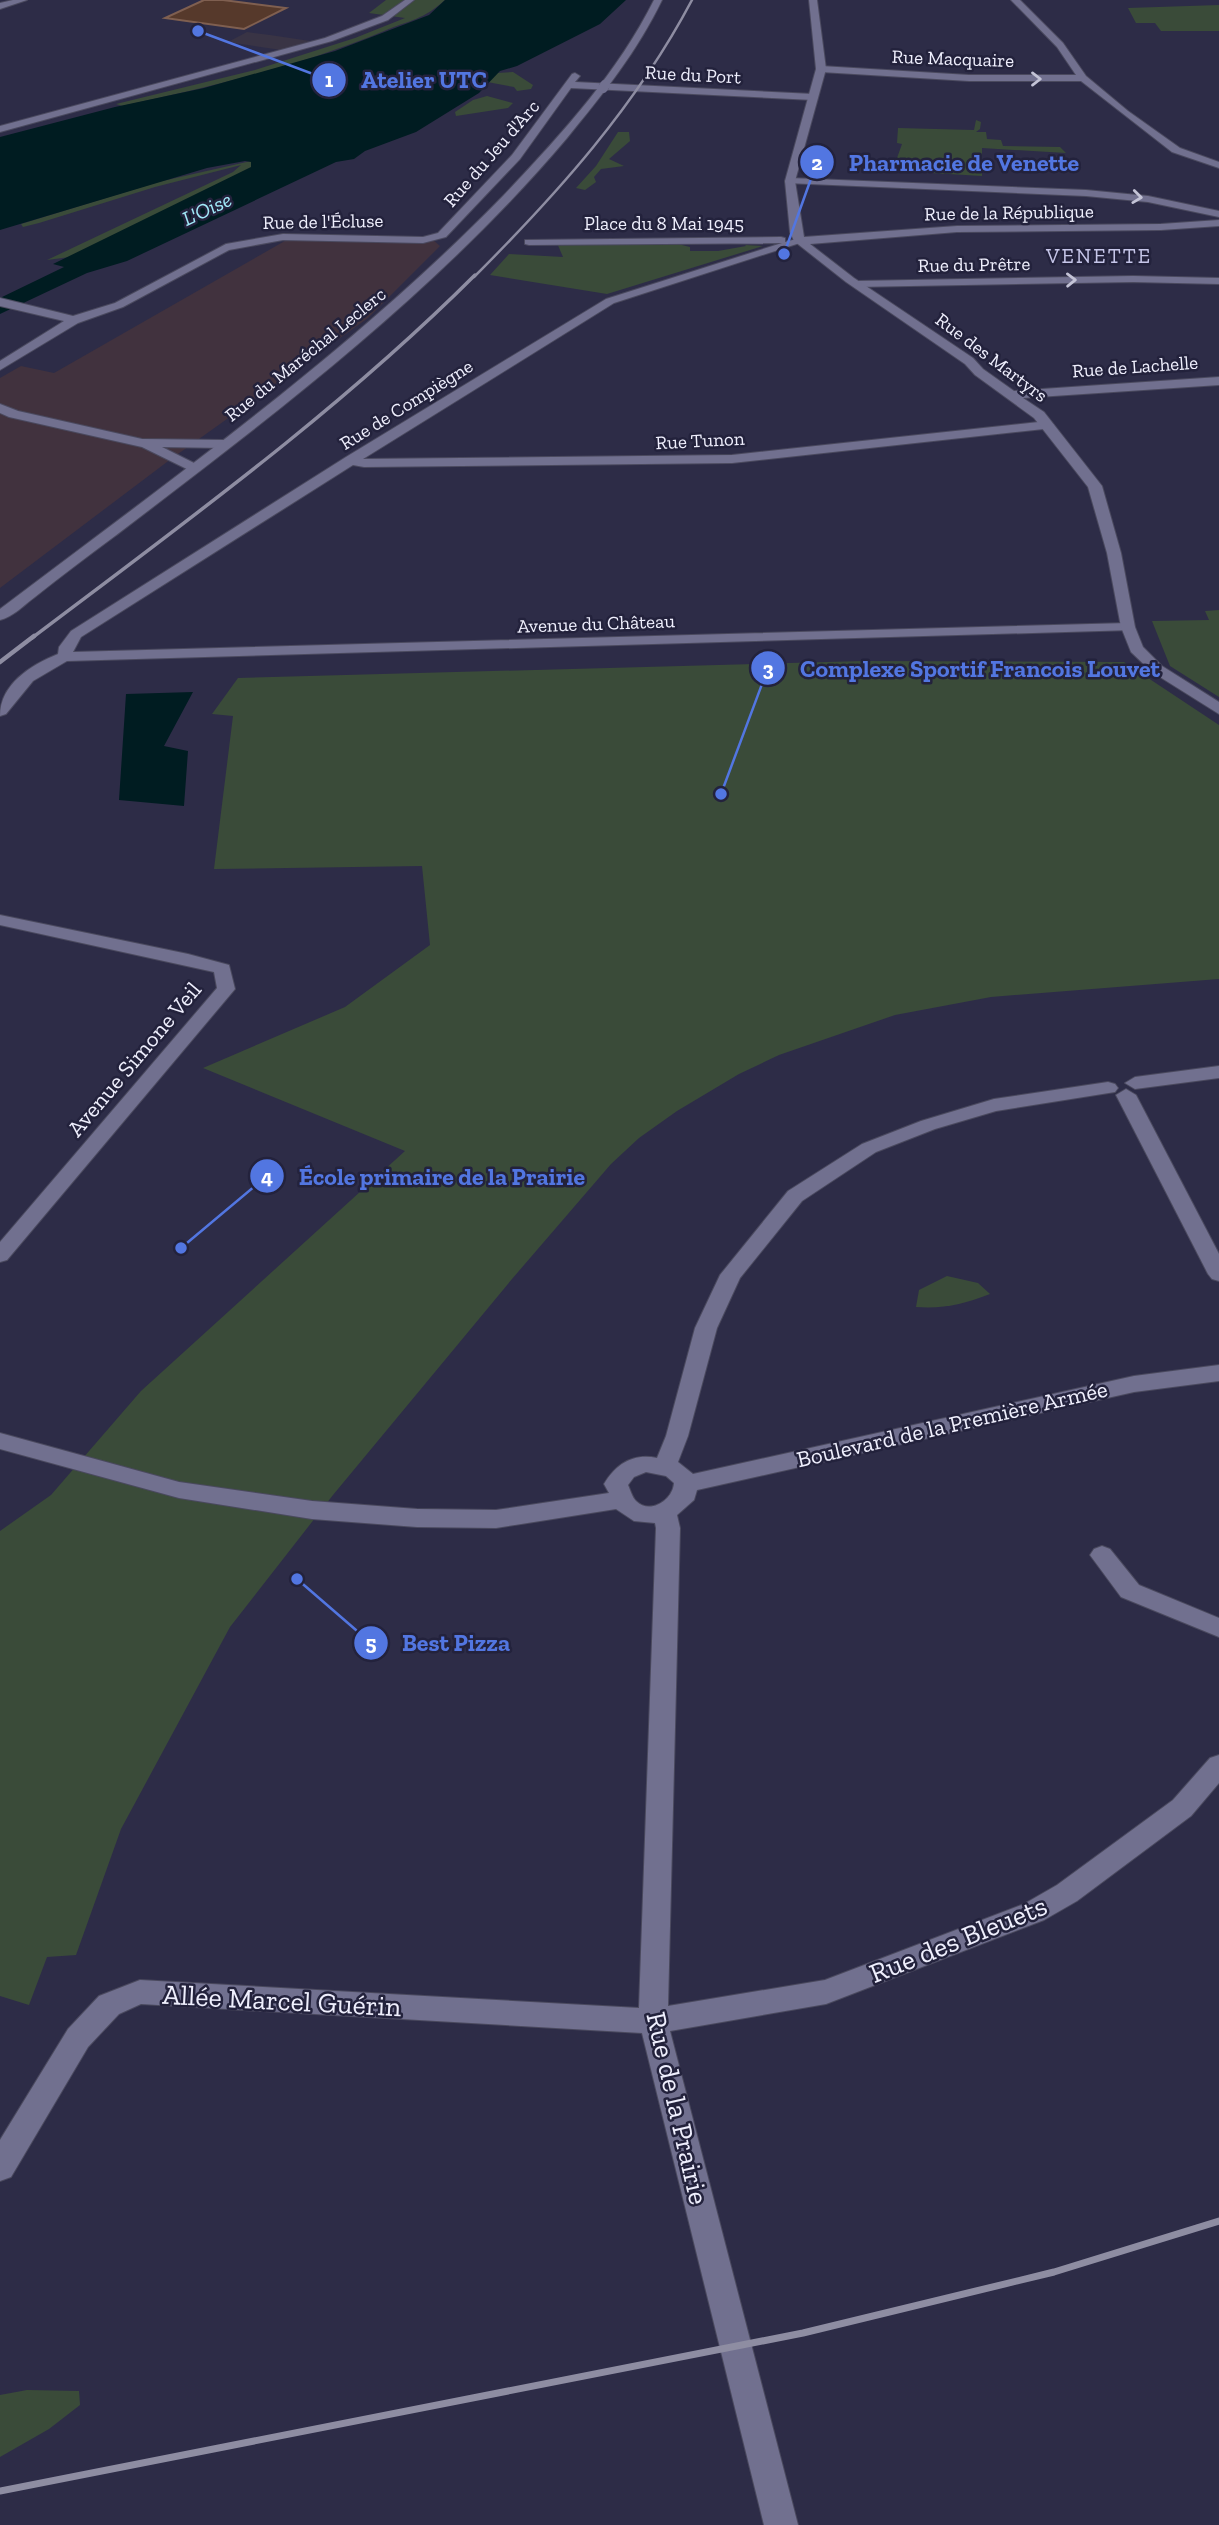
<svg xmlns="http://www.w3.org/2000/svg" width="1219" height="2525" viewBox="0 0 1219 2525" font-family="'Zilla Slab',serif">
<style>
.commercial{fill:#393445}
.industrial{fill:#41323e}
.green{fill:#3a4b39}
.water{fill:#001c21}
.building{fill:#56392b;stroke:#7f5f50;stroke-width:2}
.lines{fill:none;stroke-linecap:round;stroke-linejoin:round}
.street-casing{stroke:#4a495e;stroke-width:2}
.secondary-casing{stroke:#4a495e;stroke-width:2}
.street{fill:#71708f;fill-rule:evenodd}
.secondary{fill:#71708f;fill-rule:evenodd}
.rail-far3{stroke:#8e8da2;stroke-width:2.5}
.rail-far2{stroke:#8e8da2;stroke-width:3.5}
.rail-far1{stroke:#8e8da2;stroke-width:4.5}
.rail{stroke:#8e8da2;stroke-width:7}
.secondary-bridge-casing{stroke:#4a495e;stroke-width:10;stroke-linecap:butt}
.secondary-bridge{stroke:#71708f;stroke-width:10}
.oneway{stroke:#c3c3d6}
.labels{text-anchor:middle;stroke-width:5;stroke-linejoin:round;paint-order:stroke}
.far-street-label{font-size:19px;fill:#efeffd;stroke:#23223c}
.far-water-label{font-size:21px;font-style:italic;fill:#a1eaf9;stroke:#23223c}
.far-quarter-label{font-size:21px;letter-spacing:2px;fill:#c6c6e9;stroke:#23223c}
.street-label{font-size:23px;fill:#efeffd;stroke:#23223c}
.near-street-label{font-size:28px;fill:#efeffd;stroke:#23223c}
.leader{fill:none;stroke:#5276e1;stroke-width:2.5}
.callout-dot{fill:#5276e1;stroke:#23223c;stroke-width:2.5}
.mark-label{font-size:21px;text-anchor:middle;font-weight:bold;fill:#fff}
.callout-label{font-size:24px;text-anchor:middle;font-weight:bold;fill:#5276e1;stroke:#23223c;stroke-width:5;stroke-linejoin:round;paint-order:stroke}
</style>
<rect width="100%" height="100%" fill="#2d2c47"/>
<path class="commercial" d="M247 32 270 35 310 41 281 50 228 42Z"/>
<path class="industrial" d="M297 234 431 238 440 246 368 318 171 459 0 588V378L21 366 54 373Z"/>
<g class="green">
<path d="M386 0H445C423 20 410 20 384 31 300 66 210 87 122 106L116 104 255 70 355 38 405 18 369 13Z"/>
<path d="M1219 5V31H1161L1155 23H1136L1128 8Z"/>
<path d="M513 72 533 85 531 89 517 91 514 87 482 81 497 73Z"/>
<path d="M487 96 513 103 508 108 456 116 455 112 473 100Z"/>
<path d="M976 120 981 122 980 129 976 132H986L987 139 1001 140 1003 146 1060 147 1066 153 982 148V176L915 172 919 160 897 158 902 144 897 143 898 128 974 130Z"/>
<path d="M618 132H629L630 141 609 159 624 166 601 169 594 177 596 182 585 190 576 188 596 166Z"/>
<path d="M251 161 253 168 70 257 47 260 233 172 241 165 155 187 39 223 23 227 21 224 158 182Z"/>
<path d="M670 242 690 247V251H718L746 246 745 245 763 246 607 294 490 275 509 254 563 257 557 243Z"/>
<path d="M1219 610V697L1170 666 1152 621 1209 620 1205 611Z"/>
<path d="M863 661 1124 662 1219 725V979L991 997 895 1015 779 1055 739 1074 677 1111 639 1138 611 1164 512 1279 333 1495 230 1627 121 1829 76 1955 47 1957 29 2005 0 1996V1531L51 1495 141 1391 405 1151 203 1068 345 1007 430 945 422 866 214 869 233 716 212 714 238 678Z"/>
<path d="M947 1276 978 1283 990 1294C964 1304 944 1309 916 1307L919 1290Z"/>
<path d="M27 2390 79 2391 80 2405 49 2429 0 2457V2395Z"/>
</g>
<g class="water">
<path d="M445 0H626L600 24 517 66 500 71 479 93 416 132 365 151 354 159 336 162 127 261 87 273 0 314V298L64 267 53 264 251 167V162L245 161 207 168 0 230V137L115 107 204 88 335 51 429 15Z"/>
<path d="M193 692 164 746 188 751 184 806 119 800 126 694Z"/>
</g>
<path class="building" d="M204 0H223L286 8 244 29 165 18Z"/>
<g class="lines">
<defs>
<g id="street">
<path d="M405 0H414L388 20 332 41 0 132V126L325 38 382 16Z"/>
<path d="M1011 0H1020L1063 43 1086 76 1128 111 1180 148 1219 162V168L1172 152 1081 81H969L821 72 816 69 821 66 969 75H1076L1057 47Z"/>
<path d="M575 73 580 76 575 82 813 94 818 97 813 100 571 88 520 159 446 237 423 243 283 240 229 250 123 307 78 323 0 370V361L64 321 0 306V298L73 316 115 303 226 244 283 234 423 237 438 233 512 155 572 74Z"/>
<path d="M790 178 1086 190 1148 196 1219 211V217L1148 202 1086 196 786 183 785 181Z"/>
<path d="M781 237 785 238V242L800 238 806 241 614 303 363 459 732 455 1048 421 1054 425 1053 428 732 463 364 467 353 465 81 637 73 652 1128 623 1135 627 1133 630 67 661 33 681 6 714 0 716C0 684 31 665 58 654L59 647 71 631 346 457 606 299 782 243 529 245 525 244V240Z"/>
<path d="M1133 276 1219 278V284L1133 282 856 287 850 284 856 281Z"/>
<path d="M0 404 18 411 142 439 224 440 231 444 224 448 162 447 198 465V471L193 472 142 447 9 417 0 413Z"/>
<path d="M0 915 188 954 229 965 235 989 7 1260 0 1262V1242L217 988 214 972 0 925Z"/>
<path d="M1219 1066V1078L1135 1089 1125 1083 1135 1077Z"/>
<path d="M1108 1082 1115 1084 1118 1088 1115 1092 996 1111 935 1129 876 1152 802 1201 740 1278 717 1328 688 1436 678 1462 693 1474 1134 1376 1219 1365V1381L1134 1392 697 1490 694 1500 677 1515 680 1528 668 2006 825 1980 1024 1904 1057 1885 1173 1800 1210 1758 1219 1755V1783L1191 1816 1077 1901 1044 1920 826 2004 670 2031 798 2525H764L642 2033 141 2004 119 2014 88 2047 11 2177 0 2181V2140L68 2029 99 1996 140 1980 639 2008 656 1528 655 1523 634 1521 616 1509 496 1528 417 1527 312 1519 179 1498 0 1449V1433L179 1482 312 1501 417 1509 496 1510 609 1493 604 1484C616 1464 633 1453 657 1458L666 1436 695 1328 720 1275 788 1191 862 1144 921 1121 994 1099ZM646 1472 666 1476 674 1483C673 1500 650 1515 636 1501 632 1497 630 1489 628 1485L634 1477Z"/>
<path d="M1126 1089 1136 1095 1219 1254V1281L1212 1279 1208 1274 1116 1095Z"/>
<path d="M1102 1546 1110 1549 1139 1585 1219 1618V1637L1121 1597 1090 1555 1094 1549Z"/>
</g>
<g id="secondary">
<path d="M13 0H27L0 9V3Z"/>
<path d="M654 0H662C637 52 603 94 567 138 437 292 274 415 115 536 88 556 61 576 35 597 24 605 13 617 0 620V609C173 478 351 352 503 196 560 136 617 74 654 0Z"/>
<path d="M809 0H817L826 69 795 181 804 237 957 226 1161 224 1219 220V226L1161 230 957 232 810 244 854 278 973 358 983 369 1014 391 1219 377V385L1023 398 1044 412 1102 486 1121 553 1135 627 1143 647 1162 666 1219 702V714L1152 672 1131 652 1121 627 1107 553 1088 487 1034 418 975 375 965 364 846 282 794 241 790 232 785 181 816 69Z"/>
</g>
</defs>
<use href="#street" class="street-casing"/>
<use href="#secondary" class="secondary-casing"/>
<use href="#street" class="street"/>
<use href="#secondary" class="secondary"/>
<path class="rail-far3" d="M474 277C558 193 636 106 692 0"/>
<path class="rail-far2" d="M32 638C184 523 340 410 475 275"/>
<path class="rail-far1" d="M0 662 34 636"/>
<path class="rail" d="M0 2491 803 2333 1054 2272 1219 2221"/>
<defs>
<path id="secondary-bridge" d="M603 88 605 85"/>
</defs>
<use href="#secondary-bridge" class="secondary-bridge-casing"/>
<use href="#secondary-bridge" class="secondary-bridge"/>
</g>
<defs><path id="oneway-chevron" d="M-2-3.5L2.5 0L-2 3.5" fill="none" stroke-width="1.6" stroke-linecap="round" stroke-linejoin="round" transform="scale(1.75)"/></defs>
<g class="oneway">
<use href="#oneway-chevron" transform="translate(1036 79)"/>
<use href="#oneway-chevron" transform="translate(1137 197) rotate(7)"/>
<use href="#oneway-chevron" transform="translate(1071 280) rotate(-1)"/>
</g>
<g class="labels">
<g class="far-street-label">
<text transform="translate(953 58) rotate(2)" y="7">Rue Macquaire</text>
<text transform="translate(693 74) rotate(3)" y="7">Rue du Port</text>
<text transform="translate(491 153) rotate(-49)" y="7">Rue du Jeu d'Arc</text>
<text transform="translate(1009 212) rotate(-1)" y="7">Rue de la République</text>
<text transform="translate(323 221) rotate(-1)" y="7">Rue de l'Écluse</text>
<text x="664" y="230">Place du 8 Mai 1945</text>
<text transform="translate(974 264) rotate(-1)" y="7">Rue du Prêtre</text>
<text transform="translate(305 354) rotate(-39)" y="7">Rue du Maréchal Leclerc</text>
<text transform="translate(992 357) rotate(37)" y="7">Rue des Martyrs</text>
<text transform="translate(1135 366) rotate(-4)" y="7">Rue de Lachelle</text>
<text transform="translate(406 404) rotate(-32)" y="7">Rue de Compiègne</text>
<text transform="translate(700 440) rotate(-3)" y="7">Rue Tunon</text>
<text transform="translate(596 623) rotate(-2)" y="7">Avenue du Château</text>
</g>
<g class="far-water-label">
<text transform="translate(207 209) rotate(-25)" y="7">L'Oise</text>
</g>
<g class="far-quarter-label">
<text x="1099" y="263">VENETTE</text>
</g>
<g class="street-label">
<text transform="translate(134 1059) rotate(-50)" y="8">Avenue Simone Veil</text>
<text transform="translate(952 1424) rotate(-13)" y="8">Boulevard de la Première Armée</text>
</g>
<g class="near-street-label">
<text transform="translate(958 1939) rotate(-22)" y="10">Rue des Bleuets</text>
<text transform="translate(282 2000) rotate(3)" y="10">Allée Marcel Guérin</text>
<text transform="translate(678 2108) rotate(77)" y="10">Rue de la Prairie</text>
</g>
</g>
<path class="leader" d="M198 31L329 80M784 254L817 162M721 794L768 668M181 1248L267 1176M297 1579L371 1643"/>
<g class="callout-dot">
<circle cx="198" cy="31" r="7"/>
<circle cx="784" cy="254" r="7"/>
<circle cx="721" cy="794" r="7"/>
<circle cx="181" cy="1248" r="7"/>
<circle cx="297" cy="1579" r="7"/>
<circle cx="329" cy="80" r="18"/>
<circle cx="817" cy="162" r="18"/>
<circle cx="768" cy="668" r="18"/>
<circle cx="267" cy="1176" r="18"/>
<circle cx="371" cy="1643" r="18"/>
</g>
<g class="mark-label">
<text x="329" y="87">1</text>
<text x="817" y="170">2</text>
<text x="768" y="676">3</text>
<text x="267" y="1184">4</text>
<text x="371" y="1650">5</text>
</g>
<g class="callout-label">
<text x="424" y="88">Atelier UTC</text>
<text x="964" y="171">Pharmacie de Venette</text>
<text x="980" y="677">Complexe Sportif Francois Louvet</text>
<text x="442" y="1185">École primaire de la Prairie</text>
<text x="456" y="1651">Best Pizza</text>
</g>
</svg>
